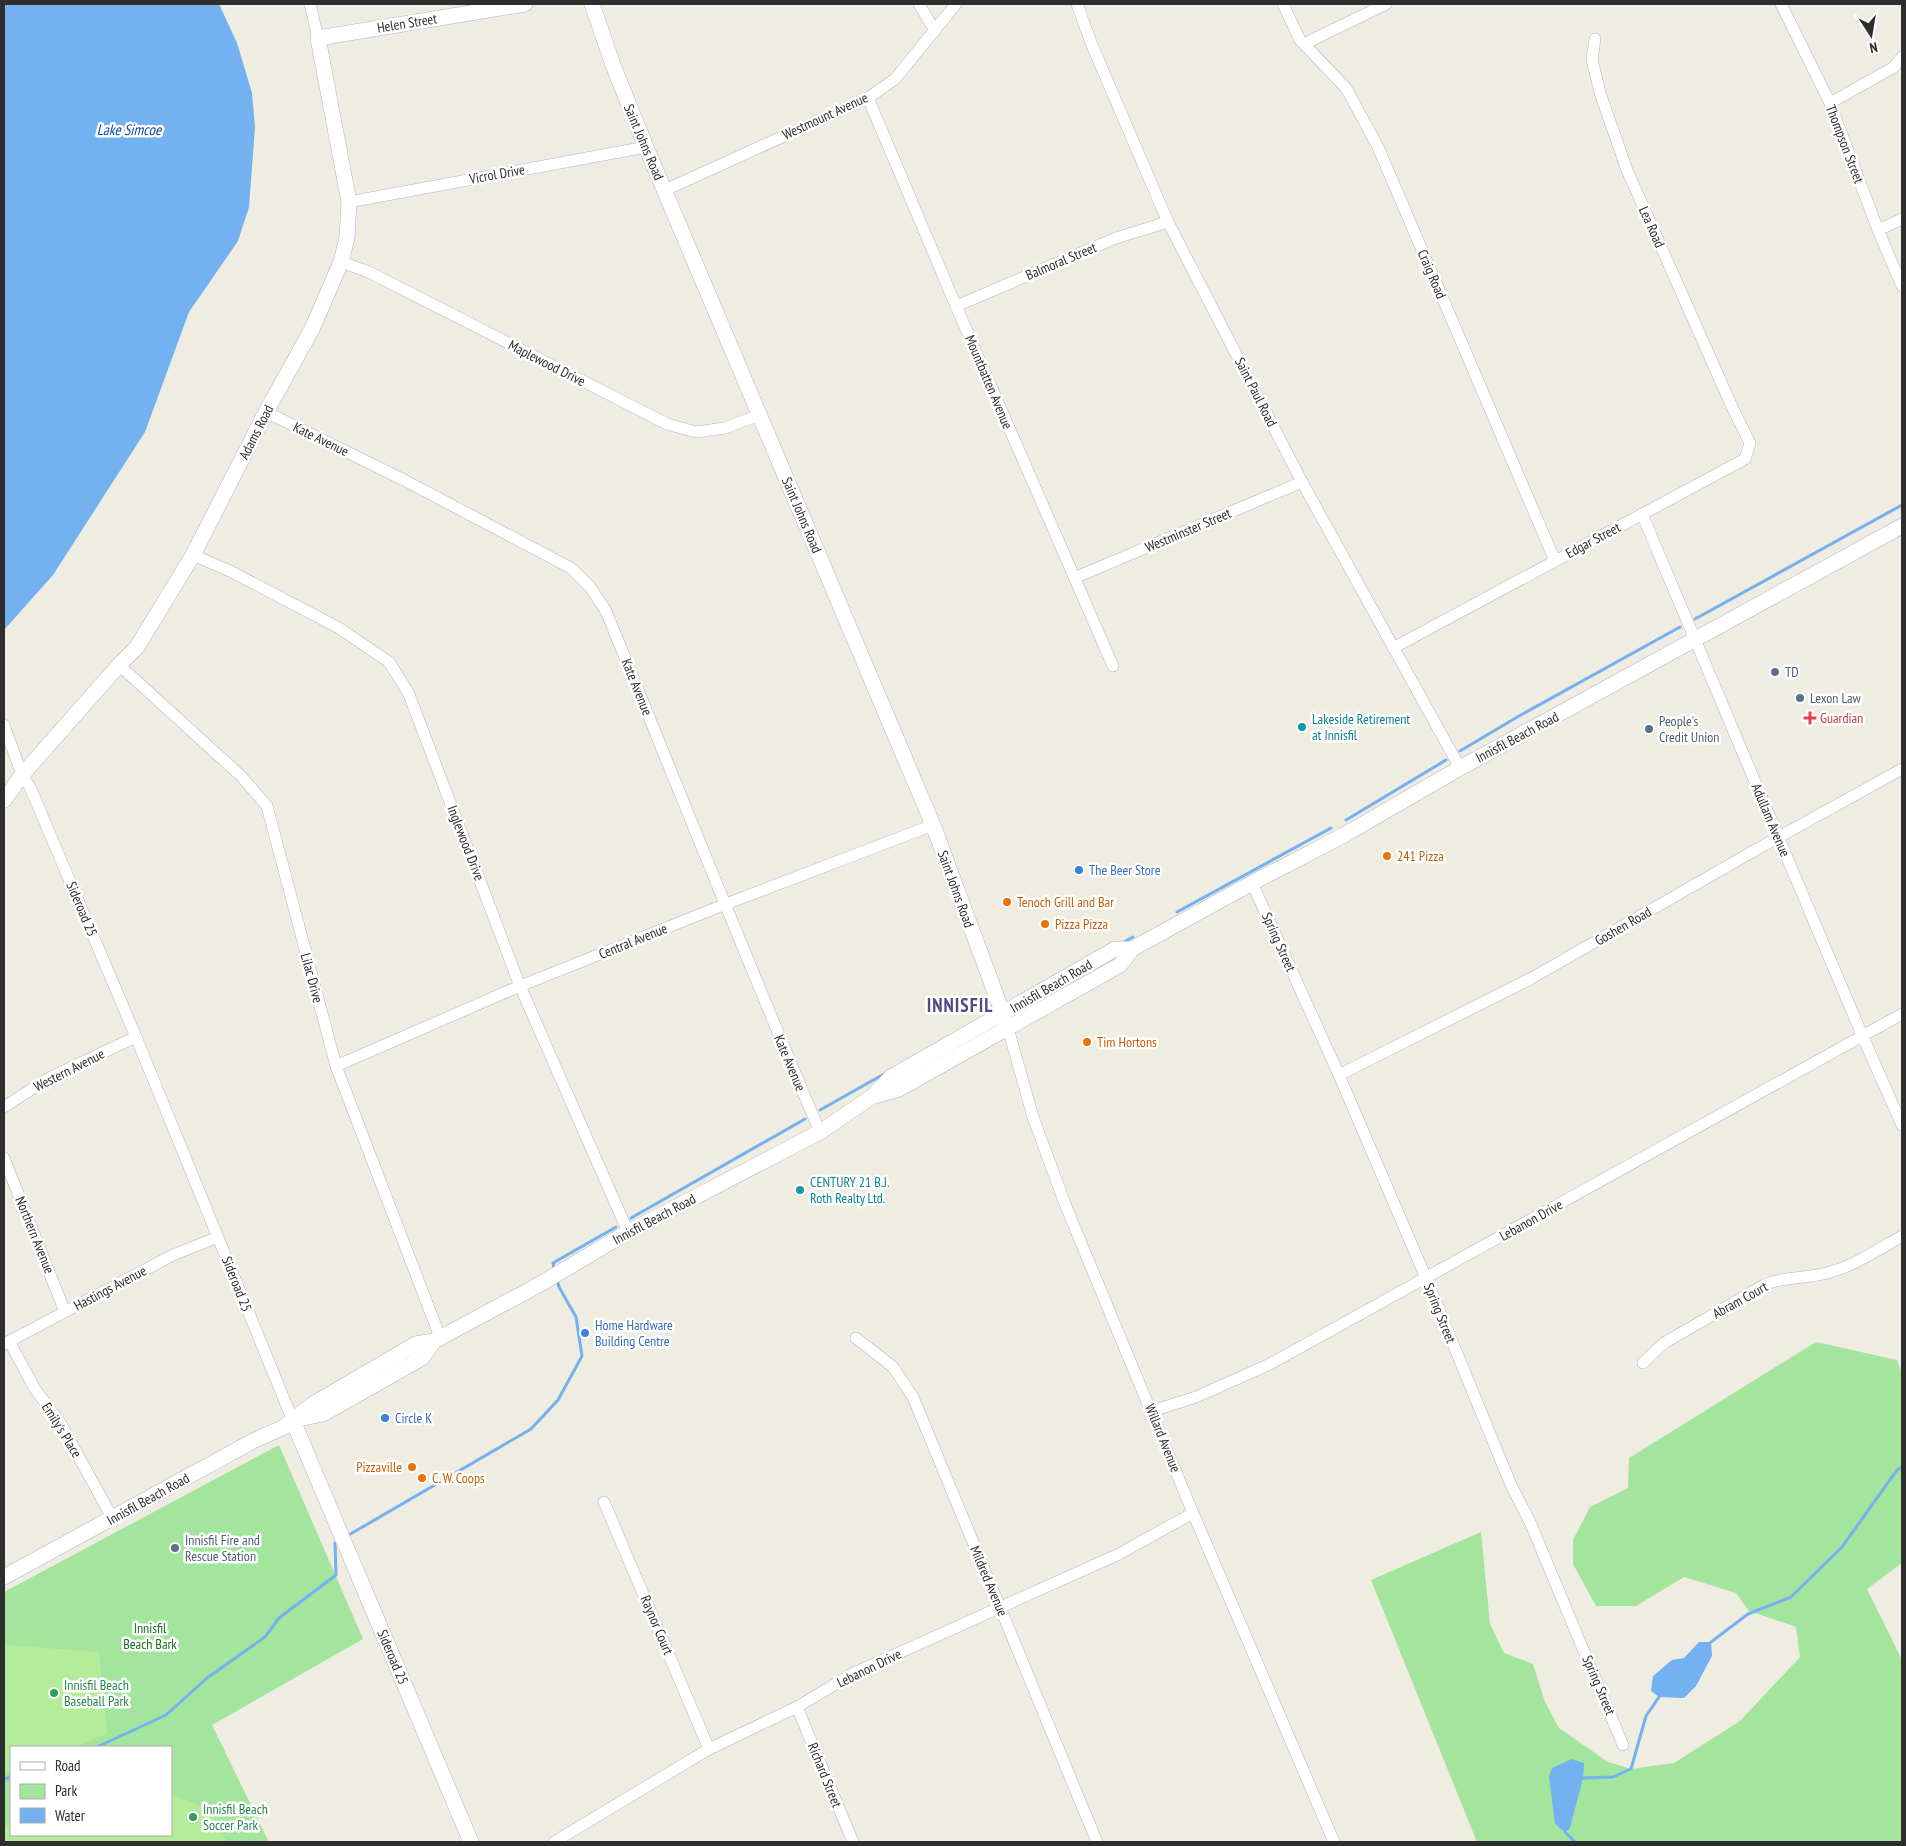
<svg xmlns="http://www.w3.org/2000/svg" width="1906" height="1846" viewBox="0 0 1906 1846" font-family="'PT Sans Narrow',sans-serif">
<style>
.green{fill:#a4e59e;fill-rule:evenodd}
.pitch{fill:#b5ec9a}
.water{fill:#74b1f0}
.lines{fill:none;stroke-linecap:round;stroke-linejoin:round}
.stream{stroke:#74b1f0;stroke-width:3}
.street-casing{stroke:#b5b4c1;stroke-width:12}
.secondary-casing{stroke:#b5b4c1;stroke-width:16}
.street{stroke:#fff;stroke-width:11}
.secondary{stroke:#fff;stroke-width:15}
.service-dot{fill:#5c6f8a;stroke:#fff;stroke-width:2}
.health-dot{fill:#e0444e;stroke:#fff;stroke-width:2}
.culture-dot{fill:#0f9aa8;stroke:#fff;stroke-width:2}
.food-dot{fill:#e8710a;stroke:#fff;stroke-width:2}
.shop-dot{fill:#3f7fe0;stroke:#fff;stroke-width:2}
.leisure-dot{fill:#2e9e5b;stroke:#fff;stroke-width:2}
.labels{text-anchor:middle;stroke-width:5;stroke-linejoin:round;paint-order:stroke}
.street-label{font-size:14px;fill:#2e2e2e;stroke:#fff}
.service-label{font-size:14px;fill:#4e5e75;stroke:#fff;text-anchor:start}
.health-label{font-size:14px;fill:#be3a42;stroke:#fff;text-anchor:start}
.culture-label{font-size:14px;fill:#0d838f;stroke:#fff;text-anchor:start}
.food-label{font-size:14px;fill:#c56008;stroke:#fff;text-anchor:start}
.shop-label{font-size:14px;fill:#366cbe;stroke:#fff;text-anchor:start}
.park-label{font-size:14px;fill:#1b6e1e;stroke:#fff}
.leisure-label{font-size:14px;fill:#27864d;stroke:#fff;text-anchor:start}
.water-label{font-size:15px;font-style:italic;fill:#0d4aa3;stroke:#fff}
.district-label{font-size:19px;font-weight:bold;letter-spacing:1px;fill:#504d80;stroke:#fff}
</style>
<rect width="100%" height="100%" fill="#efece1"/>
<g class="green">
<path d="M1816 1342 1897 1360 1902 1373V1563L1867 1589 1902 1660V1842H1477L1371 1580 1481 1532 1490 1624 1504 1653 1533 1664 1545 1702 1559 1728 1608 1762 1631 1769 1674 1763 1740 1721 1800 1657 1796 1627 1749 1611 1736 1593 1684 1577 1636 1606H1596L1573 1564V1540L1590 1507 1628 1488 1629 1458Z"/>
<path d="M279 1445 363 1639 212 1725 269 1842H4V1592ZM11 1747H171V1835H11Z"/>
</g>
<g class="pitch">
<path d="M4 1645 99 1652 107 1734 75 1747H11V1771L4 1773Z"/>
<path d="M171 1794 212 1811 226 1842H4V1826L11 1824V1835H171Z"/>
</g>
<g class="water">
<path d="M4 4H219L237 43 252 93 255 127 249 207 238 241 189 312 145 432 53 575 4 630Z"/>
<path d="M1699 1642H1711L1712 1656 1696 1686 1684 1698 1659 1697 1651 1691 1653 1676 1672 1660 1684 1658Z"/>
<path d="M1572 1759 1584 1763 1583 1778 1570 1828 1565 1832 1555 1824 1549 1777 1552 1768Z"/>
</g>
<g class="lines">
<g class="stream">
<path d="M1695 619 1902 505"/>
<path d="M1460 751 1519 716 1680 627"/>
<path d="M1346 820 1446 760"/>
<path d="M1177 912 1331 828"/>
<path d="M1122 943 1133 937"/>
<path d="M820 1110 884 1074"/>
<path d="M631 1218 805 1119"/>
<path d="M554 1269 553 1263 616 1227"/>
<path d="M347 1536 531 1429 558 1400 582 1356 576 1317 559 1287 557 1280"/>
<path d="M1711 1642 1748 1614 1791 1597 1842 1547 1897 1470 1902 1467"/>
<path d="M97 1747 166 1715 207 1678 265 1637 279 1618 336 1575 335 1543 340 1540"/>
<path d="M1583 1778 1613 1777 1631 1769 1646 1716 1659 1697"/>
<path d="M4 1779 11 1777"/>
<path d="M1565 1832 1575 1842"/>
</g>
<defs>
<g id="street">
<path d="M310 4 318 38"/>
<path d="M919 4 935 31"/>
<path d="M1077 4 1092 45 1168 222 1302 482 1460 768"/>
<path d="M1283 4 1300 40 1346 88 1378 147 1555 561"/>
<path d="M1781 4 1830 103 1878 230 1902 286"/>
<path d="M1304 44 1386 4"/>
<path d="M868 98 956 306 1113 666"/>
<path d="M1830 103 1894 67 1902 57"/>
<path d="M665 190 868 98 895 79 956 4"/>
<path d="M349 202 646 147"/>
<path d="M1878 230 1902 219"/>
<path d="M341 262 369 272 667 424 696 432 725 428 759 415"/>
<path d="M956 306 1116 238 1168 222"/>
<path d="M266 412 404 480 571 568 590 587 606 611C677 785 746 959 820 1132"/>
<path d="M1642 514 1862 1035 1902 1125"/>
<path d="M193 555 230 571 339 628 389 662 408 692 520 986 628 1232"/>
<path d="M1074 578 1302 482"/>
<path d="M1393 648 1745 459 1750 443 1733 409 1627 170 1600 93 1592 59 1595 39"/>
<path d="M119 665 241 776 267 806 336 1066 440 1337"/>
<path d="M4 725 22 775 30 787 136 1037 293 1421"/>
<path d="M1252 883 1339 1075 1426 1278 1511 1485 1530 1522 1623 1745"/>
<path d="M1008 1028 1033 1117 1065 1204 1193 1513 1334 1842"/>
<path d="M336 1066 520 986 726 904 933 825"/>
<path d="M1339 1075 1530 979 1759 848 1902 769"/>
<path d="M4 1107 49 1078 136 1037"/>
<path d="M4 1158 65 1312"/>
<path d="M856 1338 893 1367 913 1397 1097 1842"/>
<path d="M9 1341 35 1389 59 1421 113 1519"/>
<path d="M4 1344 173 1255 218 1237"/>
<path d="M1643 1363 1664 1343 1766 1284C1786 1276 1809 1279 1830 1272 1856 1265 1879 1249 1902 1236"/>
<path d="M1152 1411 1196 1397 1270 1364 1902 1014"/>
<path d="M604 1502 709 1749"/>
<path d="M797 1707 853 1842"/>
<path d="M554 1842 709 1749 797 1707 854 1673 1119 1554 1193 1513"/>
</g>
<g id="secondary">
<path d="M592 4 613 65 646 147 933 825 1006 1022"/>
<path d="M4 800 22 775 119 665 137 647 193 555 266 412 312 329 341 262 347 238 349 202 318 38 525 4"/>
<path d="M874 1096 899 1089 1120 965 1132 949 1252 883 1344 835 1460 768 1902 526"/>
<path d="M294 1420 323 1414 422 1358 434 1341"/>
<path d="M293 1421 471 1842"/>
<path d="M4 1577 253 1441 284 1427 313 1404 416 1344 434 1341 535 1287 628 1232 820 1132 873 1096 891 1077 1115 949H1132"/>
</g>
</defs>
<use href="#street" class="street-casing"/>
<use href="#secondary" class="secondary-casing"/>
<use href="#street" class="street"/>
<use href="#secondary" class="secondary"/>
</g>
<g class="service-dot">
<circle cx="1775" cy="672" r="5"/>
<circle cx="1800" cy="698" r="5"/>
<circle cx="1649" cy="729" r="5"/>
<circle cx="175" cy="1548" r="5"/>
</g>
<path class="health-dot" d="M1807.5 710.5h5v5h5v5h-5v5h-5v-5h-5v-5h5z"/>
<g class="culture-dot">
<circle cx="1302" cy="727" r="5"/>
<circle cx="800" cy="1190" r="5"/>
</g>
<g class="food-dot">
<circle cx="1387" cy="856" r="5"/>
<circle cx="1007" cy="902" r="5"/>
<circle cx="1045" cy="924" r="5"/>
<circle cx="1087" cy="1042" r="5"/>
<circle cx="412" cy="1467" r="5"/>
<circle cx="422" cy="1478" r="5"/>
</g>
<g class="shop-dot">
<circle cx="1079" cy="870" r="5"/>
<circle cx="585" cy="1333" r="5"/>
<circle cx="385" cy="1418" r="5"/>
</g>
<g class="leisure-dot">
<circle cx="54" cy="1693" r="5"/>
<circle cx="193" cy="1817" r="5"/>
</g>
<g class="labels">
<g class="street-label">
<text transform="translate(407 23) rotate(-9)" y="5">Helen Street</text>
<text transform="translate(825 116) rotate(-25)" y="5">Westmount Avenue</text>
<text transform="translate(644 142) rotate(67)" y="5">Saint Johns Road</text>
<text transform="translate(1845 144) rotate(69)" y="5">Thompson Street</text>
<text transform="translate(497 174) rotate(-10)" y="5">Vicrol Drive</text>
<text transform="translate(1652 227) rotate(66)" y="5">Lea Road</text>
<text transform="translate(1061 261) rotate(-23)" y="5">Balmoral Street</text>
<text transform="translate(1432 274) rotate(67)" y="5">Craig Road</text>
<text transform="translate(547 363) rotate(27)" y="5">Maplewood Drive</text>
<text transform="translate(989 382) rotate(67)" y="5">Mountbatten Avenue</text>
<text transform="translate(1256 392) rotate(63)" y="5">Saint Paul Road</text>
<text transform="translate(256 432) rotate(-63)" y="5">Adams Road</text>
<text transform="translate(321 439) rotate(26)" y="5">Kate Avenue</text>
<text transform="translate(802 515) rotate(67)" y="5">Saint Johns Road</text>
<text transform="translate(1188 530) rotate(-23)" y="5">Westminster Street</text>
<text transform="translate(1593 540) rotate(-28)" y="5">Edgar Street</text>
<text transform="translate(637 687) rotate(68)" y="5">Kate Avenue</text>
<text transform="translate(1517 737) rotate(-28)" y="5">Innisfil Beach Road</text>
<text transform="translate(1771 820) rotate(67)" y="5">Adullam Avenue</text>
<text transform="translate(466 843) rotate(69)" y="5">Inglewood Drive</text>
<text transform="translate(956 889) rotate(70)" y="5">Saint Johns Road</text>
<text transform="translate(82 909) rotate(67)" y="5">Sideroad 25</text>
<text transform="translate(1623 926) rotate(-30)" y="5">Goshen Road</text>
<text transform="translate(633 941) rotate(-22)" y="5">Central Avenue</text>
<text transform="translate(1279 942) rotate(66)" y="5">Spring Street</text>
<text transform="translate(312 978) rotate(75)" y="5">Lilac Drive</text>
<text transform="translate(1051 986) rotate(-30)" y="5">Innisfil Beach Road</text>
<text transform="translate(790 1063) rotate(67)" y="5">Kate Avenue</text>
<text transform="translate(69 1070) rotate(-27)" y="5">Western Avenue</text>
<text transform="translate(654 1219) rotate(-28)" y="5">Innisfil Beach Road</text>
<text transform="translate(1531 1220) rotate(-29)" y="5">Lebanon Drive</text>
<text transform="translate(35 1235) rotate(68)" y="5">Northern Avenue</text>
<text transform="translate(237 1284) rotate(68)" y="5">Sideroad 25</text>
<text transform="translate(110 1288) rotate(-28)" y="5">Hastings Avenue</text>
<text transform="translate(1740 1300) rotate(-29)" y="5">Abram Court</text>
<text transform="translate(1440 1313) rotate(68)" y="5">Spring Street</text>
<text transform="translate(62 1430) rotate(58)" y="5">Emily's Place</text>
<text transform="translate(1163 1438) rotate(68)" y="5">Willard Avenue</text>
<text transform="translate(148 1499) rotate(-29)" y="5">Innisfil Beach Road</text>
<text transform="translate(989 1581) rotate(67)" y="5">Mildred Avenue</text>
<text transform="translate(657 1625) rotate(67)" y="5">Raynor Court</text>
<text transform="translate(393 1657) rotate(67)" y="5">Sideroad 25</text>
<text transform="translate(869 1668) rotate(-26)" y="5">Lebanon Drive</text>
<text transform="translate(1599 1685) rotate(67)" y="5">Spring Street</text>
<text transform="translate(825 1775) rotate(68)" y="5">Richard Street</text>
</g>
<g class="service-label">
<text x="1785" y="677">TD</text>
<text x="1810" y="703">Lexon Law</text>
<text x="1659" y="726">People's<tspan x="1659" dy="16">Credit Union</tspan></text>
<text x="185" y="1545">Innisfil Fire and<tspan x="185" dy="16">Rescue Station</tspan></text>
</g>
<g class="health-label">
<text x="1820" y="723">Guardian</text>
</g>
<g class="culture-label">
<text x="1312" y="724">Lakeside Retirement<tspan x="1312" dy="16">at Innisfil</tspan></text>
<text x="810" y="1187">CENTURY 21 B.J.<tspan x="810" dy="16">Roth Realty Ltd.</tspan></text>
</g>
<g class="food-label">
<text x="1397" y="861">241 Pizza</text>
<text x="1017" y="907">Tenoch Grill and Bar</text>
<text x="1055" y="929">Pizza Pizza</text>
<text x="1097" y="1047">Tim Hortons</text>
<text x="402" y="1472" text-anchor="end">Pizzaville</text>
<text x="432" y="1483">C. W. Coops</text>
</g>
<g class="shop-label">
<text x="1089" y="875">The Beer Store</text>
<text x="595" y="1330">Home Hardware<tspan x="595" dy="16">Building Centre</tspan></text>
<text x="395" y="1423">Circle K</text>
</g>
<g class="park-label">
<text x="150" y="1633">Innisfil<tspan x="150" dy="16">Beach Bark</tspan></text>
</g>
<g class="leisure-label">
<text x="64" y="1690">Innisfil Beach<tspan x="64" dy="16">Baseball Park</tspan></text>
<text x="203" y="1814">Innisfil Beach<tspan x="203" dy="16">Soccer Park</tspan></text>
</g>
<g class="water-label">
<text x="129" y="135">Lake Simcoe</text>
</g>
<g class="district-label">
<text x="960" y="1012">INNISFIL</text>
</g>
</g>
<rect width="1906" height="1846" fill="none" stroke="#2e2e2e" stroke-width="10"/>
<rect x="10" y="1746" width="162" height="90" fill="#ffffff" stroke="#ababab"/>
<rect x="20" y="1762" width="25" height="8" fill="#ffffff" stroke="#ababab"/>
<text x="55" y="1771" font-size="15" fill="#2e2e2e">Road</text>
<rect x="20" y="1784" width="25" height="15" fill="#a4e59e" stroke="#ababab"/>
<text x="55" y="1796" font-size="15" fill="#2e2e2e">Park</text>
<rect x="20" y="1808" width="25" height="15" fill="#74b1f0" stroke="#ababab"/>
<text x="55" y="1821" font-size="15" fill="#2e2e2e">Water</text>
<g transform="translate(1871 35) rotate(168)" stroke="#ffffff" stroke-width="4" paint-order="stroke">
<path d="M0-4L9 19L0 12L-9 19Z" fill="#2e2e2e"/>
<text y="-8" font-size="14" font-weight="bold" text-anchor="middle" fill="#2e2e2e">N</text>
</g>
</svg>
